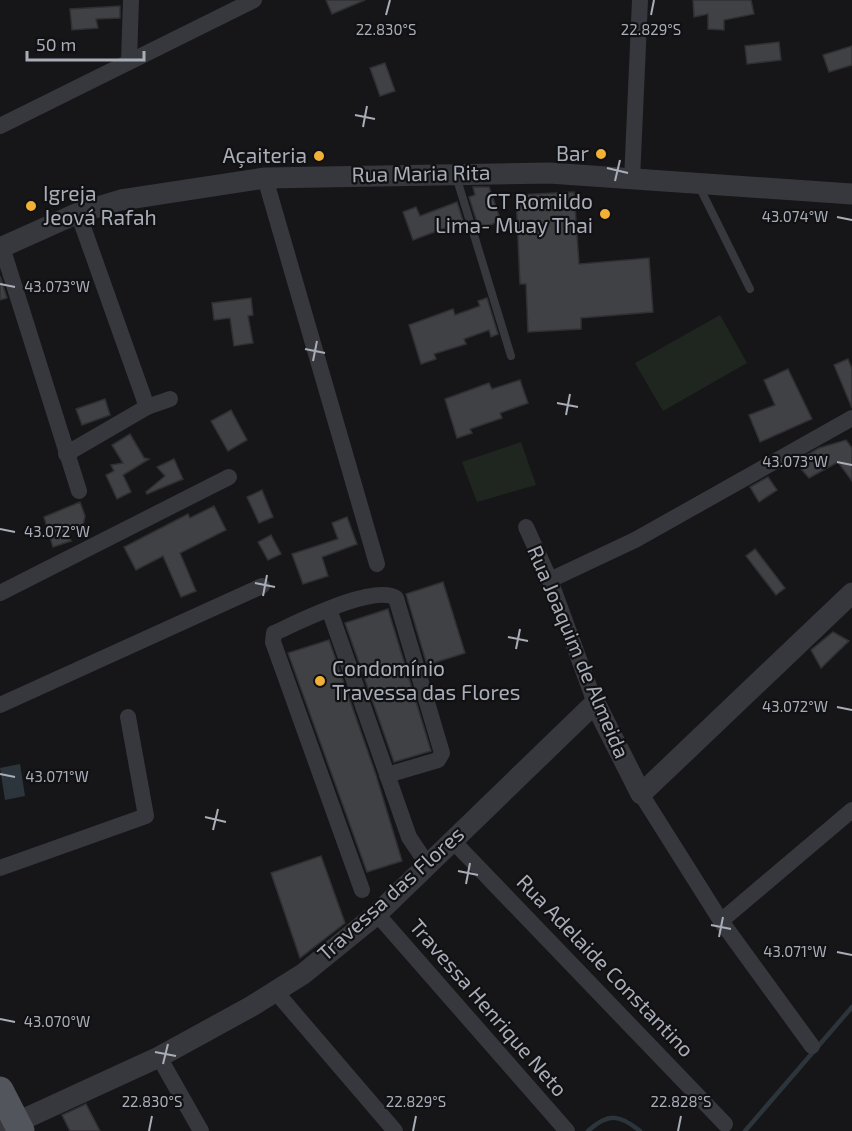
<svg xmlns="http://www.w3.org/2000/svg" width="852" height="1131" viewBox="0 0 852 1131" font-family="'Exo 2',sans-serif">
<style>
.green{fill:#1e261f}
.water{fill:#2c353c}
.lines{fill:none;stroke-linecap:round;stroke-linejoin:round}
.stream{stroke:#2c353c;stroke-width:4.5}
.building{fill:#404145;stroke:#303034;stroke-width:1.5}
.service{stroke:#37383d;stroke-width:8}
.minor{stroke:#37383d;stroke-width:16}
.tertiary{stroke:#37383d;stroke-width:21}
.primary{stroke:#53555c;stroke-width:27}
.ticks{fill:none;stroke:#a8adb8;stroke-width:2}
.poi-dot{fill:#f2b134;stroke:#111113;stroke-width:2}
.labels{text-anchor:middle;stroke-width:4.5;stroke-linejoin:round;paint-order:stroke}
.poi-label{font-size:21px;fill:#a8adb8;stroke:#111113;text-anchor:end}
.street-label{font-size:21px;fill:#a8adb8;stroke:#111113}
.ticks-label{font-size:15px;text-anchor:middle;fill:#a8adb8;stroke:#111113;stroke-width:4.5;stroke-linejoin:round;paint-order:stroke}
</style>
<rect width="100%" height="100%" fill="#161618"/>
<g class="green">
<path d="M720 315 747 363 663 411 635 363Z"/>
<path d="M521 442 536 485 477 502 462 462Z"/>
</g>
<path class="water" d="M20 764 25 796 5 800 0 768Z"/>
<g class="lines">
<g class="stream">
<path d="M588 1131C608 1113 619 1114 640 1131"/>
<path d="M745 1131 852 1007"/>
</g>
</g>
<g class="building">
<path d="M326 0H365L332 14Z"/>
<path d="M693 0H751L754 14 724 20V30L708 29V14L694 17Z"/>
<path d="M120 6V18L96 19 98 28 72 30 70 9Z"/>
<path d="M779 42 781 60 747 64 745 46Z"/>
<path d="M852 46V65L829 72 823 55Z"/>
<path d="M385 63 395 91 380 96 370 68Z"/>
<path d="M473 187H489L501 221 479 229 469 197 475 195Z"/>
<path d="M574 192 579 264 649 258 653 312 581 318V329L528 332 526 284H520L516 195Z"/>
<path d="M457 202 467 233 461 222 413 240 403 212 416 207 420 216Z"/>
<path d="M0 276 7 298 0 300Z"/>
<path d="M251 298 253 315 248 316 253 343 234 346 230 318 214 320 212 303Z"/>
<path d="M487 298 498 334 491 337 489 330 464 339 466 344 434 354 436 359 421 364 409 325 453 309 455 315 480 306 478 301Z"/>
<path d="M848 359 852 369V408L834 365Z"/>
<path d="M788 369 812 419 760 442 749 415 775 405 764 380Z"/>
<path d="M520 380 528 403 500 413 502 418 470 429 472 433 457 438 445 399 489 383 492 389Z"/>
<path d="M105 399 110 415 82 425 76 409Z"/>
<path d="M231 410 247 440 228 451 211 421Z"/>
<path d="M130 434 144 458 149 459 123 475 131 492 117 499 106 475 114 471 111 465 123 463 112 445Z"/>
<path d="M846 440 852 448V481L838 462 809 478 795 462 819 448Z"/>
<path d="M174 459 183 479 147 494 146 492 165 476 157 467Z"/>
<path d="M768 477 777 490 759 502 750 487Z"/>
<path d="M262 490 273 517 259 523 247 497Z"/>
<path d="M80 502 85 516 83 526 69 532 71 541 53 547 44 517Z"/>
<path d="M214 506 226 530 180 553 196 591 181 597 163 556 136 570 124 547 188 514 190 518Z"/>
<path d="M347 517 357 544 322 557 328 576 303 584 292 554 338 539 332 523Z"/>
<path d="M271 535 281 554 268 560 258 542Z"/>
<path d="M755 549 785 588 776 595 746 556Z"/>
<path d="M443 582 465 653 427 665 406 594Z"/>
<path d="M388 609 431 751 394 762 345 623Z"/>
<path d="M833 632 849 641 821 668 811 650Z"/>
<path d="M329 640 376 775 402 861 367 872 288 653Z"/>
<path d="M321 856 345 923 300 958 271 873Z"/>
<path d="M86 1104 100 1131H70L62 1115Z"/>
</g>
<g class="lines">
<g class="service">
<path d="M456 176 511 356"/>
<path d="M698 184 750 289"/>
</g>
<g class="minor">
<path d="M129 61 131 0"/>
<path d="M0 126 254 0"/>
<path d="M265 178 377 564"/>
<path d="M632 180 640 0"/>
<path d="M78 213 147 407"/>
<path d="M2 247 79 491"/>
<path d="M66 454 147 407 170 399"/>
<path d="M526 527 550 580 595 703"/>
<path d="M550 580 635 540 852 418"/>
<path d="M0 593 229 477"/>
<path d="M329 609 409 837 427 864"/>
<path d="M0 705 262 586"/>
<path d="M641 794 721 921 812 1046"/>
<path d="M452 840 725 1124"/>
<path d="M0 868 146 816 128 717"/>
<path d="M362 890 273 642 274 633C299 622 373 584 396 598L442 753 438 760 387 775"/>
<path d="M377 914 567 1131"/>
<path d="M721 921 852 810"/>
<path d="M276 992 395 1131"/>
<path d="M159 1057 201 1131"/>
</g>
<g class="tertiary">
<path d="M0 248 78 213 121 200 265 178 549 173 852 194"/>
<path d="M0 1130 159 1057 252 1006 303 974 377 914 595 703 641 794 852 593"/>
</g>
<path class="primary" d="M0 1090 21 1131"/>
</g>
<path class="ticks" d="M386 15 390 0M651 15 654 0M355 115 375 119M363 127 367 106M607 168 628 173M615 181 620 160M837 217 852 220M0 284 15 287M305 349 325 353M313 361 317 341M557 403 578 407M566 415 570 394M837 462 852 465M0 529 15 532M255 583 275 587M263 596 267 575M508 637 528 641M516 649 520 629M837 707 852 710M0 774 15 777M205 817 226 822M213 830 218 809M458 871 478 875M466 884 470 863M711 925 731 929M719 937 723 917M837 952 852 955M0 1019 15 1022M155 1052 176 1056M163 1064 168 1044M149 1131 152 1116M413 1131 416 1116M678 1131 681 1116"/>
<g class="poi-dot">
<circle cx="601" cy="154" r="6"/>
<circle cx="319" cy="156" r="6"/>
<circle cx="31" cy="206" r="6"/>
<circle cx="605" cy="214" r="6"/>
<circle cx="320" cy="681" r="6"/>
</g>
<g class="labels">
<g class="poi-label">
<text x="589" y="161">Bar</text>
<text x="307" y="163">Açaiteria</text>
<text x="43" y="201" text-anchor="start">Igreja<tspan x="43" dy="24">Jeová Rafah</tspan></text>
<text x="593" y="209">CT Romildo<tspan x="593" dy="24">Lima- Muay Thai</tspan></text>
<text x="332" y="676" text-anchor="start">Condomínio<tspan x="332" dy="24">Travessa das Flores</tspan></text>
</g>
<g class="street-label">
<text transform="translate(421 174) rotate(-1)" y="7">Rua Maria Rita</text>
<text transform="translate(578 652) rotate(67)" y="7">Rua Joaquim de Almeida</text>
<text transform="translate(391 894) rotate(-42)" y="7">Travessa das Flores</text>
<text transform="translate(605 966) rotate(46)" y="7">Rua Adelaide Constantino</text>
<text transform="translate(488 1008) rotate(49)" y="7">Travessa Henrique Neto</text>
</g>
</g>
<g class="ticks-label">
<text x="386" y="35">22.830°S</text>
<text x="651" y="35">22.829°S</text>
<text x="795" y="222">43.074°W</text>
<text x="57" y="292">43.073°W</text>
<text x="795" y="467">43.073°W</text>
<text x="57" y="537">43.072°W</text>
<text x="795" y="712">43.072°W</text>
<text x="57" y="782">43.071°W</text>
<text x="795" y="957">43.071°W</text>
<text x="57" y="1027">43.070°W</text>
<text x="152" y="1107">22.830°S</text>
<text x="416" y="1107">22.829°S</text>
<text x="681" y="1107">22.828°S</text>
</g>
<path d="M27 51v9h117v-9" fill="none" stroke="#a8adb8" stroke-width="3"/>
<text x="36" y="51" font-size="18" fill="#a8adb8" stroke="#111113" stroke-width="4.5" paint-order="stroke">50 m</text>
</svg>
